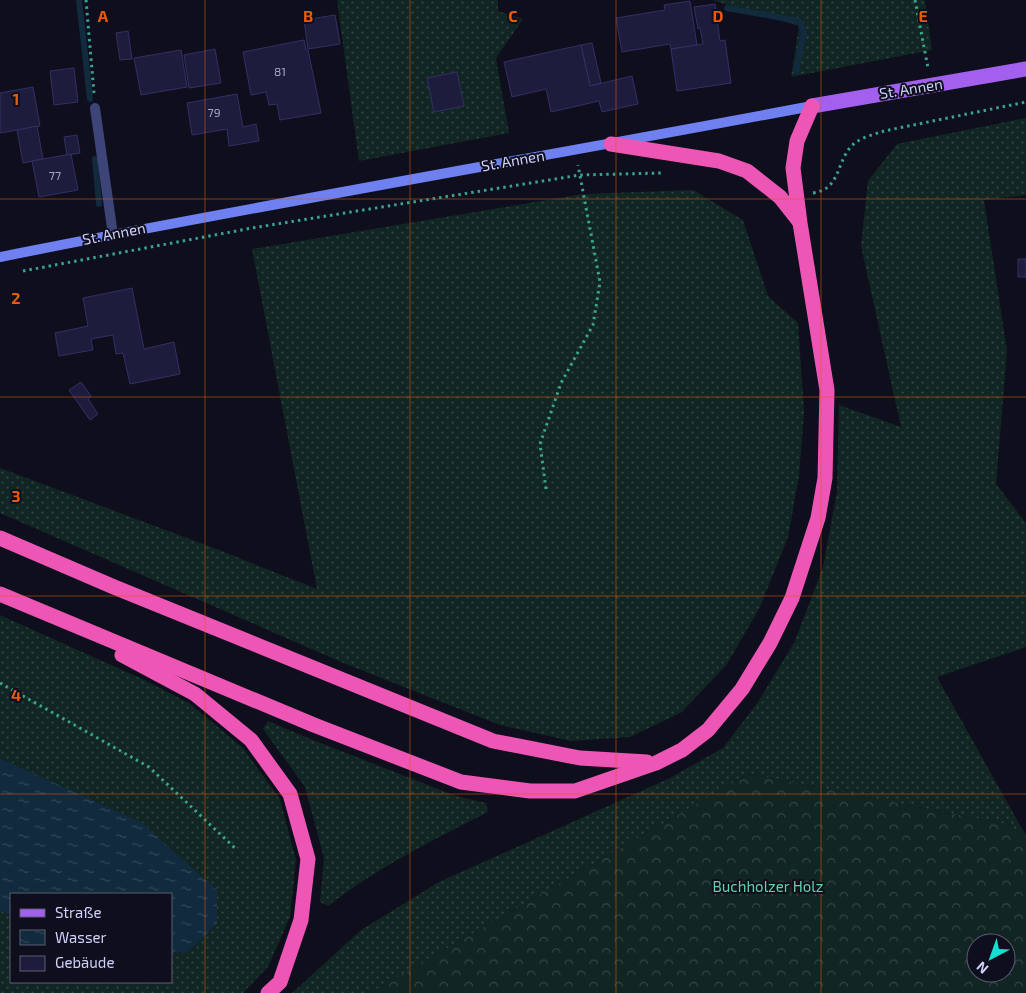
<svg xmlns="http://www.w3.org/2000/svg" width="1026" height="993" viewBox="0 0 1026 993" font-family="'Exo 2',sans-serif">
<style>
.grass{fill:url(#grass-dots)}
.forest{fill:url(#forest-crowns);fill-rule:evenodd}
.water{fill:url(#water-ripples)}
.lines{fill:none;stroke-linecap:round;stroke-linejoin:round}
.stream{stroke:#112a3d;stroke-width:6}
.building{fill:#1d1c3c;stroke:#323065}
.path{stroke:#39a38c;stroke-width:3;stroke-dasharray:2.5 4;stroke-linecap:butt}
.lane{stroke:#3d4477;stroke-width:10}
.secondary{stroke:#6f80f0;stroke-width:10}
.primary{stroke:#a360ef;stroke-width:15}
.highway{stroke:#ee56b6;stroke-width:15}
.grid{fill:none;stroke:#e8590c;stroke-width:1;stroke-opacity:0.55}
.labels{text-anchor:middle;stroke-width:4;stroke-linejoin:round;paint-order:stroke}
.number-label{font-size:12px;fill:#a2a3ca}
.street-label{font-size:15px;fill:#ced0fa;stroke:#0e0e1d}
.park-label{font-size:15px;fill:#63d2a5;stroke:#0e0e1d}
.grid-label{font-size:16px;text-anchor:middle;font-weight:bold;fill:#e8590c;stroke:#0e0e1d;stroke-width:4;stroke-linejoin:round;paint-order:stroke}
</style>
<defs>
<pattern id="grass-dots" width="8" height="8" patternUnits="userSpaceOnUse" patternTransform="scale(1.25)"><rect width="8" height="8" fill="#112622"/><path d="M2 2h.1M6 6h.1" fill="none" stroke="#324443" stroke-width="1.8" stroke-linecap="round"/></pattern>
<pattern id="forest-crowns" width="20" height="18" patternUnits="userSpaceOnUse" patternTransform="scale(1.25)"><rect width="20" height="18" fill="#112622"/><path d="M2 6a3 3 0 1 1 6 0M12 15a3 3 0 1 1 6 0" fill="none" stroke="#324443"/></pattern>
<pattern id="water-ripples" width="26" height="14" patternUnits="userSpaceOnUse" patternTransform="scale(1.25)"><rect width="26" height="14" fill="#112a3d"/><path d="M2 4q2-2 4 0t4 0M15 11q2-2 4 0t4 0" fill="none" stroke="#32485a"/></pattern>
</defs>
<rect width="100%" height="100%" fill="#0e0e1d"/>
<g class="grass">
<path d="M337 0H498V11L523 19 496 58 509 133 359 161Z"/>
<path d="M712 0H925L932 50 791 77 799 26Z"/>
<path d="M1026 118V195L984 200 1007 351 996 484 1026 523V647L937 677 1021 827 749 774 370 993H292L361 930 439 882 670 778 723 748 758 702 795 641 823 567 837 492 839 405 901 427 861 246 868 181 897 144Z"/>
<path d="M693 190 743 220 768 296 798 323 804 412 799 476 788 537 760 607 727 664 682 712 630 737 571 741 500 725 341 662 0 513V468L219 550 317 589 252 249 584 194Z"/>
<path d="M0 615 140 678 189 703 243 748 280 799 296 860 290 917 268 967 243 993H0V911L11 915V982H171V952L187 953 217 924 141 822 0 758Z"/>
<path d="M268 721 308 738 456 796 486 803 488 812C433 840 377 868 328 906L320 902 324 858 305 787 263 729Z"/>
</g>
<path class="forest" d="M749 774 1021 827 1026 835V993H370ZM976 943H1006V973H976Z"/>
<path class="water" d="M0 758 141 822 217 890V924L187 953 171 952V894H11V915L0 911Z"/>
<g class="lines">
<g class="stream">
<path d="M79 0 90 99"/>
<path d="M727 8 799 21 804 32 796 71"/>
<path d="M95 159 99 204"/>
</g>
</g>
<g class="building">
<path d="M690 1 697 45 671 49 670 44 622 52 616 18 665 10 664 5Z"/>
<path d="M715 4 720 41 725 40 731 83 677 91 671 49 703 44 700 28 698 29 694 7Z"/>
<path d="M335 15 340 44 308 49 304 20Z"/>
<path d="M128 31 132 59 120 60 116 33Z"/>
<path d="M304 40 306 50H308L321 113 280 120 277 104 269 105 266 92 251 95 243 52Z"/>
<path d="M592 43 601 83 590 86 581 45Z"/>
<path d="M581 45 590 86 632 76 638 104 602 112 599 101 551 112 546 89 512 97 504 62Z"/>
<path d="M215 49 221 83 189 88 184 55Z"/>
<path d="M181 50 187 87 141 95 134 58Z"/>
<path d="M74 68 78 102 54 105 50 71Z"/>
<path d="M457 72 464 106 434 112 427 78Z"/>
<path d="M33 87 40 126 0 133V93Z"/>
<path d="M237 94 243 127 256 124 259 141 229 146 227 129 192 135 187 103Z"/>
<path d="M37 126 43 159 23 163 17 130Z"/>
<path d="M77 135 80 153 67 155 64 137Z"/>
<path d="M71 154 78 190 39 197 32 161Z"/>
<rect x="1018" y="259" width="8" height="18"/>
<path d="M132 288 144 349 174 342 180 374 130 384 123 353 116 354 113 335 91 339 93 350 59 356 55 333 88 326 83 298Z"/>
<path d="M81 382 91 396 88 399 98 414 90 420 69 390Z"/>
</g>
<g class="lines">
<g class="path">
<path d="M86 0 94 93"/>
<path d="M915 0 928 68"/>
<path d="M813 193C839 189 836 167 849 149 857 138 872 135 884 131L1026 102"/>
<path d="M23 271 252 228 580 175 663 173"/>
<path d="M546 489 540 444 561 383 593 325 600 282 578 165"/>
<path d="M0 683 149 767 237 850"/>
</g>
<path class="lane" d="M95 108 113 235"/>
<path class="secondary" d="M0 257C270 203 542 157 812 106"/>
<path class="primary" d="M812 106 1026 69"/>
<g class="highway">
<path d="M611 144 719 161 747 171 780 197 799 221"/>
<path d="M0 538 114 587 493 741 580 758 647 762"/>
<path d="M0 594 314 725 461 782 530 791H575L656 763 682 750 708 730 742 689 770 643 792 598 818 518 825 478 827 390 800 223 793 168 797 141 812 106"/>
<path d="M122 655 195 694 251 740 290 794 308 859 301 920 280 982 268 993"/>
</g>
</g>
<path class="grid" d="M205 0V993M410 0V993M616 0V993M821 0V993M0 199H1026M0 397H1026M0 596H1026M0 794H1026"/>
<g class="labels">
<g class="number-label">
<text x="280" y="76">81</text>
<text x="214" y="117">79</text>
<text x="55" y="180">77</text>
</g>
<g class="street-label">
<text transform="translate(911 89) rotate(-9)" y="5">St. Annen</text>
<text transform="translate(513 161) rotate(-10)" y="5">St. Annen</text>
<text transform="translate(114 234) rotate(-11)" y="5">St. Annen</text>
</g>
<g class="park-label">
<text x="768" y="892">Buchholzer Holz</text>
</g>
</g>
<g class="grid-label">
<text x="103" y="22">A</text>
<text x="308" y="22">B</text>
<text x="513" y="22">C</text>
<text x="718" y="22">D</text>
<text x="923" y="22">E</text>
<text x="16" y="105">1</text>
<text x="16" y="304">2</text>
<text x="16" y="502">3</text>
<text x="16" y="701">4</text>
</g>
<rect x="10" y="893" width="162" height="90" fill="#0e0e1d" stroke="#5b5c75"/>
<rect x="20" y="909" width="25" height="8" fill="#a360ef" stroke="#5b5c75"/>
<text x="55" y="918" font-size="15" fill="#ced0fa">Straße</text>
<rect x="20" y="930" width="25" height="15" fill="url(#water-ripples)" stroke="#5b5c75"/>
<text x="55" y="943" font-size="15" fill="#ced0fa">Wasser</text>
<rect x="20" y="956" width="25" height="15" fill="#1d1c3c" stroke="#5b5c75"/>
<text x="55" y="968" font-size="15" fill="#ced0fa">Gebäude</text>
<g transform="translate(991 958) rotate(221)"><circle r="24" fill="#0e0e1d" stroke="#5b5c75"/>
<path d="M0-4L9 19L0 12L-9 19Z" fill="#17ded2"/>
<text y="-8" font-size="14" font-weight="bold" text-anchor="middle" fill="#ced0fa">N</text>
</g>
</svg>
